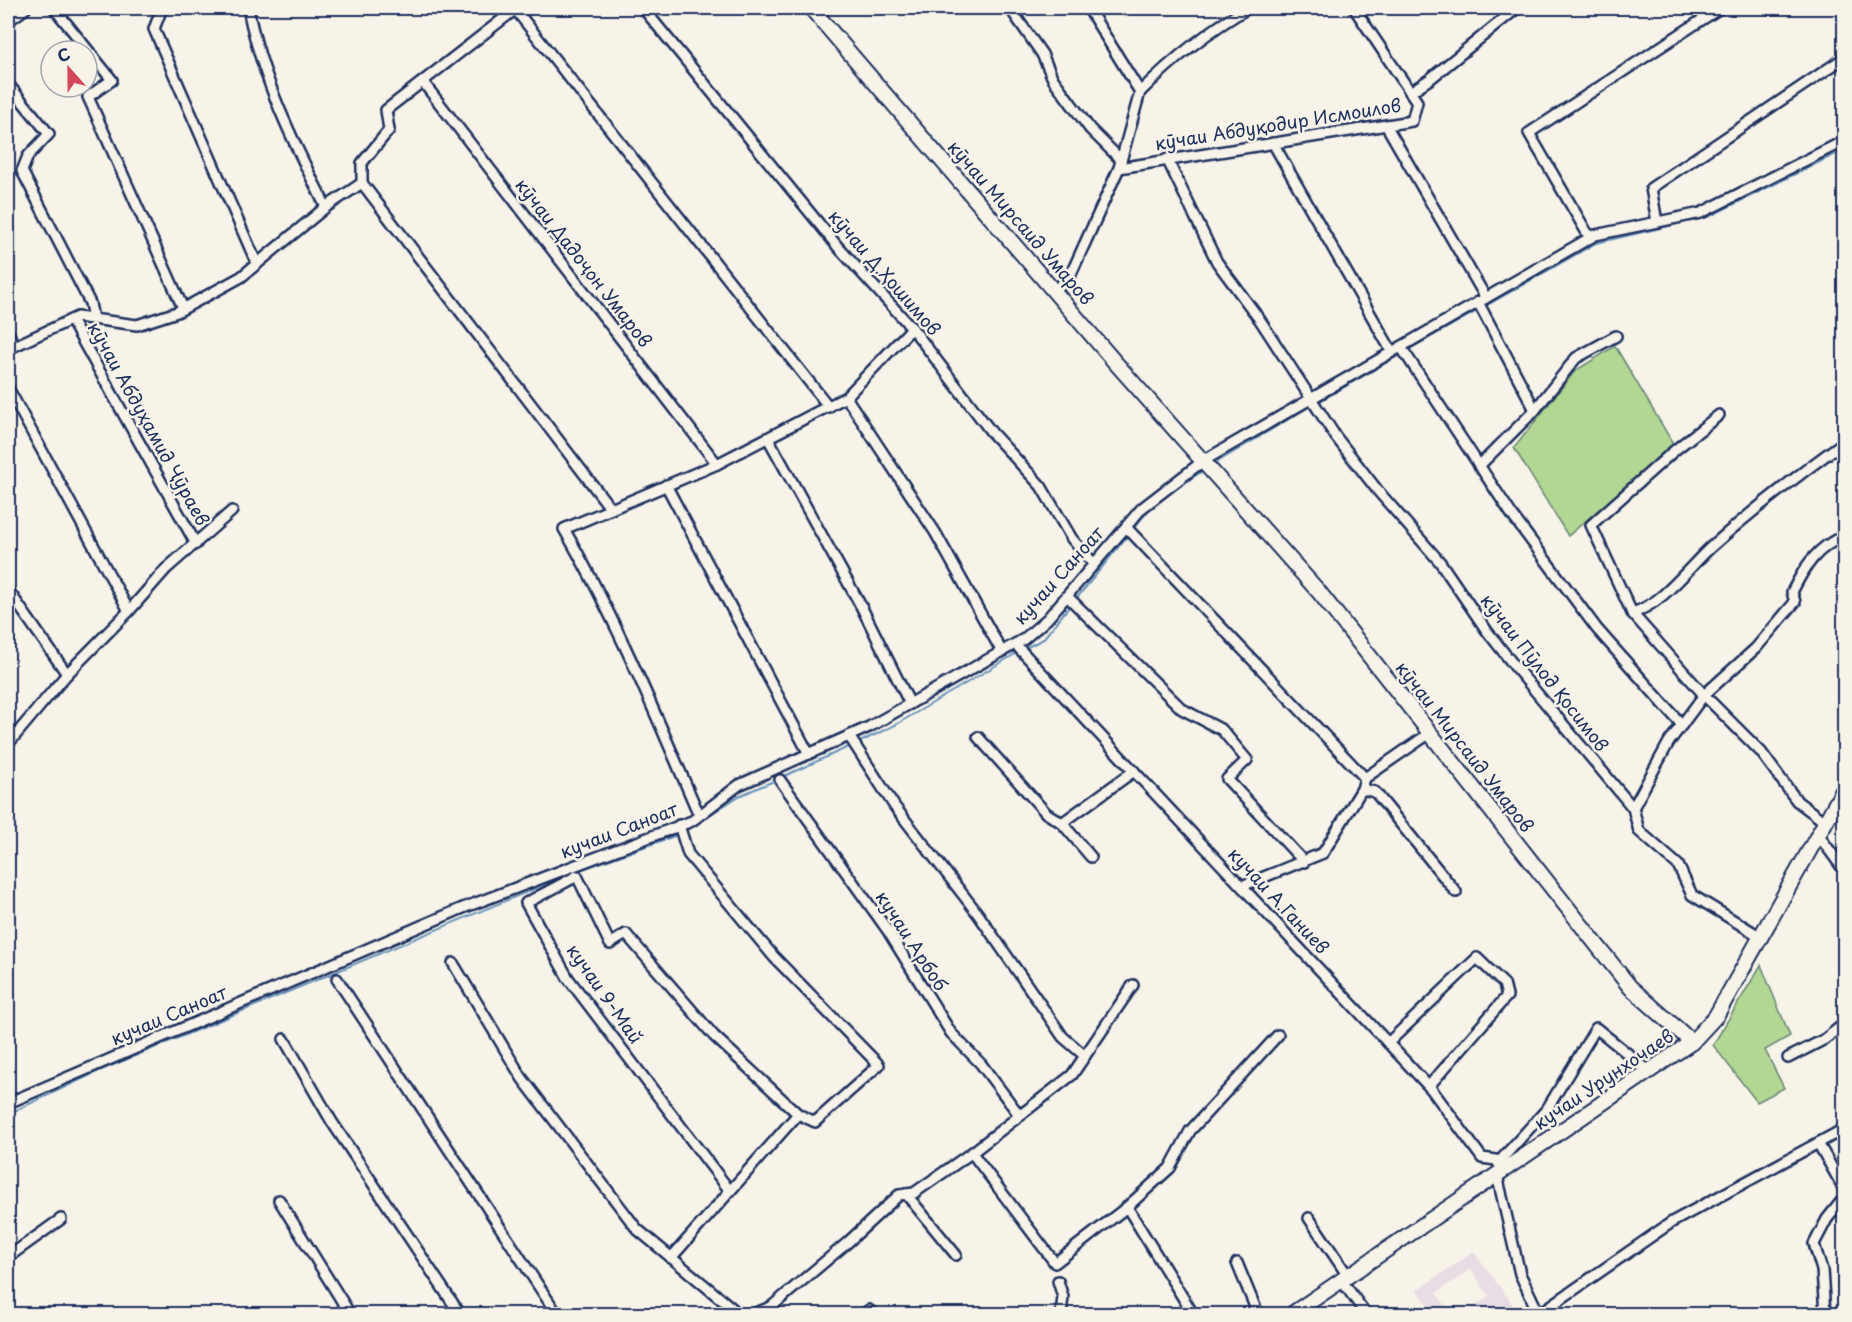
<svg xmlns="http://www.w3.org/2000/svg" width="1852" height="1322" viewBox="0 0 1852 1322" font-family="'Playpen Sans',sans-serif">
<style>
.built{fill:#e8dde4}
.green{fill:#b2d792;stroke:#668378;stroke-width:1.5}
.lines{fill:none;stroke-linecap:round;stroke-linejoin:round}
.stream{stroke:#6693bb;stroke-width:2}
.street-casing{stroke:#1b2f5e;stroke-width:14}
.secondary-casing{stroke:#1b2f5e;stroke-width:18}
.street{stroke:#f7f3e8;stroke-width:9}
.secondary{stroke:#f7f3e8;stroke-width:14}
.labels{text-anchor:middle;stroke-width:5;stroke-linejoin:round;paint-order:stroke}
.street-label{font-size:18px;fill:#1b2f5e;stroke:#f7f3e8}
</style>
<rect width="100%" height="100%" fill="#f7f3e8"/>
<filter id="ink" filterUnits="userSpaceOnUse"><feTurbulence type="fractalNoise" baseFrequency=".0167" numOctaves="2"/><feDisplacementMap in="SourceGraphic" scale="12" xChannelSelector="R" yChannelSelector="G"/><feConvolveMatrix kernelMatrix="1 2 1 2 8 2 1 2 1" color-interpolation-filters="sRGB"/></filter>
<g filter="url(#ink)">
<path class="built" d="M1474 1252 1520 1314H1501L1498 1310 1491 1314H1463L1489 1296 1471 1269 1436 1293 1452 1314H1435L1417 1290Z"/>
<g class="green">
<path d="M1615 346 1674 445 1568 536 1514 448 1575 371Z"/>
<path d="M1761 965 1790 1036 1765 1050 1784 1088 1757 1102 1713 1045Z"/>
</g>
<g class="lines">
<g class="stream">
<path d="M1484 307 1596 243 1708 217 1844 150"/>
<path d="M1408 350 1479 310"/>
<path d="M1317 403 1403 353"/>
<path d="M1214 464 1312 405"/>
<path d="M1161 499 1204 470"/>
<path d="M1133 529 1152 506"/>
<path d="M1076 599 1129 534"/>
<path d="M1022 650 1043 639 1072 603"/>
<path d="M858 743 897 724 1017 653"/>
<path d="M782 777 853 745"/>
<path d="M685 831 739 796 776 780"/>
<path d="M8 1114 99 1071 572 873 680 834"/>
</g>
<defs>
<g id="street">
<path d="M54 8 112 80 88 97 183 308"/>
<path d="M162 8 154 29 257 264"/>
<path d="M248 8C261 77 294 144 326 207"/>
<path d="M643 8 838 247 912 328 992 433 1041 486 1072 539 1094 564"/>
<path d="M515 9 829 407"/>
<path d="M1014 14 1042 54 1053 79 1090 129 1121 160"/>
<path d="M8 21 26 8"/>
<path d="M423 82 717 464"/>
<path d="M8 84 49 134 28 156 22 171 90 303 93 319"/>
<path d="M1140 92C1173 59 1208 31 1248 8"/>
<path d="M1410 92 1430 79 1517 8"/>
<path d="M1386 125 1486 298"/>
<path d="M1273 143 1392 352"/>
<path d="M1167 159 1217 262 1260 320 1336 437 1378 491 1440 562 1487 631 1516 668 1633 808 1639 831 1678 865 1692 895 1761 937"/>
<path d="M1119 168 1412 121 1417 102 1354 8"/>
<path d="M362 183 611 509"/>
<path d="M362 183V163L389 130 386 110 517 8"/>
<path d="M1657 222 1651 188 1844 58"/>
<path d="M1590 238 1529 133 1720 8"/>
<path d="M1054 292 1071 274 1119 168 1140 92 1088 8"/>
<path d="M1478 302 1535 410"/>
<path d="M71 320 196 544"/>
<path d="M8 332 14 346"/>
<path d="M1401 347 1512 515 1597 629 1682 725"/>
<path d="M8 349 77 317 137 325 177 312 241 277 326 207 362 183"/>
<path d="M8 388 129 611"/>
<path d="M846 397 935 532 1002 652"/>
<path d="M1719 415 1675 450 1591 525 1632 613 1704 695 1761 752 1797 801 1826 823"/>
<path d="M768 438 861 606 910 704"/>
<path d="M1479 466 1535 410 1576 358 1616 336"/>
<path d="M666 485 809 754"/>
<path d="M1126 527 1365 778 1362 789 1323 853 1242 886"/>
<path d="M8 590 67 674"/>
<path d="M1067 596 1182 709 1222 730 1247 760 1227 779 1304 862"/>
<path d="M1632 613C1663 604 1687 569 1711 547 1754 509 1798 475 1844 442"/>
<path d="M1015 644 1432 1090 1482 1158 1496 1160 1504 1170"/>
<path d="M849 736 895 807 978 914 1063 1037 1085 1056"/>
<path d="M978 737 1046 813 1062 823"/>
<path d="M8 744 67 674 129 611 166 569 232 511"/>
<path d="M1365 778 1430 733"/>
<path d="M780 780 888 931 951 1033 981 1064 1020 1116"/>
<path d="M1362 789 1375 792 1456 892"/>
<path d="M1633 808 1669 742 1704 695 1756 648 1795 602 1792 592C1805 566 1817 547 1844 536"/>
<path d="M699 815C657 718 617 620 564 529L717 464 846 397 912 328"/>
<path d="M679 825 688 854 774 957 879 1065 815 1122 798 1114 714 1036 626 934 610 944 577 876 526 903 568 978 730 1191"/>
<path d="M1819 836 1844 870"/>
<path d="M1091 857 1062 823 1134 771"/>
<path d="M453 963 522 1078 637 1229 733 1309 735 1314"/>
<path d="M337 979 557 1314"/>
<path d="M284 1039 332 1122 460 1314"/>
<path d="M1388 1043 1477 958 1504 984 1507 996 1429 1086"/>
<path d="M1788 1058 1825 1039 1844 1024"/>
<path d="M8 1103 463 908 692 821 739 785 869 727 1024 639 1047 619 1142 508 1203 461 1595 235 1701 213 1844 141"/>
<path d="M1818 1143 1844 1189"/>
<path d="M972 1153 1055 1263 1127 1207 1170 1168 1190 1131 1278 1035"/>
<path d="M1498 1163 1547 1109 1596 1028 1649 1071"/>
<path d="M1497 1175 1520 1274 1539 1314 1672 1222 1844 1129"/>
<path d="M906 1194 956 1255"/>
<path d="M279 1200 350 1314"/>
<path d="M1127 1207 1193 1314"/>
<path d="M1309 1218 1348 1276"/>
<path d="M8 1257 61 1219"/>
<path d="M671 1258 798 1114"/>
<path d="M1237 1263 1258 1314"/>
<path d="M1058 1281 1063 1297 1061 1314"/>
<path d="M1342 1281 1366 1314"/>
<path d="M753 1314 771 1307 847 1243 899 1195 914 1193 974 1151 1072 1075 1133 985"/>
<path d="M864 1314 869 1310 873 1314"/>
<path d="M1825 1314 1822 1270 1814 1244 1827 1219 1844 1198"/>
</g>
<g id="secondary">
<path d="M811 8 1113 360 1319 592 1630 987 1692 1042"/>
<path d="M1292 1314 1692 1042 1716 1016 1844 789"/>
</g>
</defs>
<use href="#street" class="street-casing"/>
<use href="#secondary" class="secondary-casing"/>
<use href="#street" class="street"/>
<use href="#secondary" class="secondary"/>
</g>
</g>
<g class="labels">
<g class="street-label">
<text transform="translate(1278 125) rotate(-9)" y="6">кӯчаи Абдуқодир Исмоилов</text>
<text transform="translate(1020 223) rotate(49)" y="6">кӯчаи Мирсаид Умаров</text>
<text transform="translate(583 263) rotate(52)" y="6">кӯчаи Дадоҷон Умаров</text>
<text transform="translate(884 273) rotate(49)" y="6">кӯчаи Д.Ҳошимов</text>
<text transform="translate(148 424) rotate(61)" y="6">кӯчаи Абдуҳамид Ҷӯраев</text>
<text transform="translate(1059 576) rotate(-48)" y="6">кучаи Саноат</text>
<text transform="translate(1544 673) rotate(52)" y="6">кӯчаи Пӯлод Қосимов</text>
<text transform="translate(1464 747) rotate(52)" y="6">кӯчаи Мирсаид Умаров</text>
<text transform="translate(619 831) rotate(-21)" y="6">кучаи Саноат</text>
<text transform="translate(1278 901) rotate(47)" y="6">кучаи А.Ганиев</text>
<text transform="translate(911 941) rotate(57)" y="6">кучаи Арбоб</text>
<text transform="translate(604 994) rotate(55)" y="6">кучаи 9-Май</text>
<text transform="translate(169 1016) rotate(-23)" y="6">кучаи Саноат</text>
<text transform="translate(1604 1080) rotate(-34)" y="6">кучаи Урунхочаев</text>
</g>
</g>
<rect width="1852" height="1322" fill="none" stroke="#f7f3e8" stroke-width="30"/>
<rect x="15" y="15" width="1822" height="1292" fill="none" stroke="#1b2f5e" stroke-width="2" filter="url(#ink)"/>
<g transform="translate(69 69) rotate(339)"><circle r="28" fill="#f7f3e8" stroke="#9fa5b1" stroke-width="1.5"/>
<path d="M0-4.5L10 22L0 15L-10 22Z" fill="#d1495b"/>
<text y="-9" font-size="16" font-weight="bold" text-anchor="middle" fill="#1b2f5e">С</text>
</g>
</svg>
